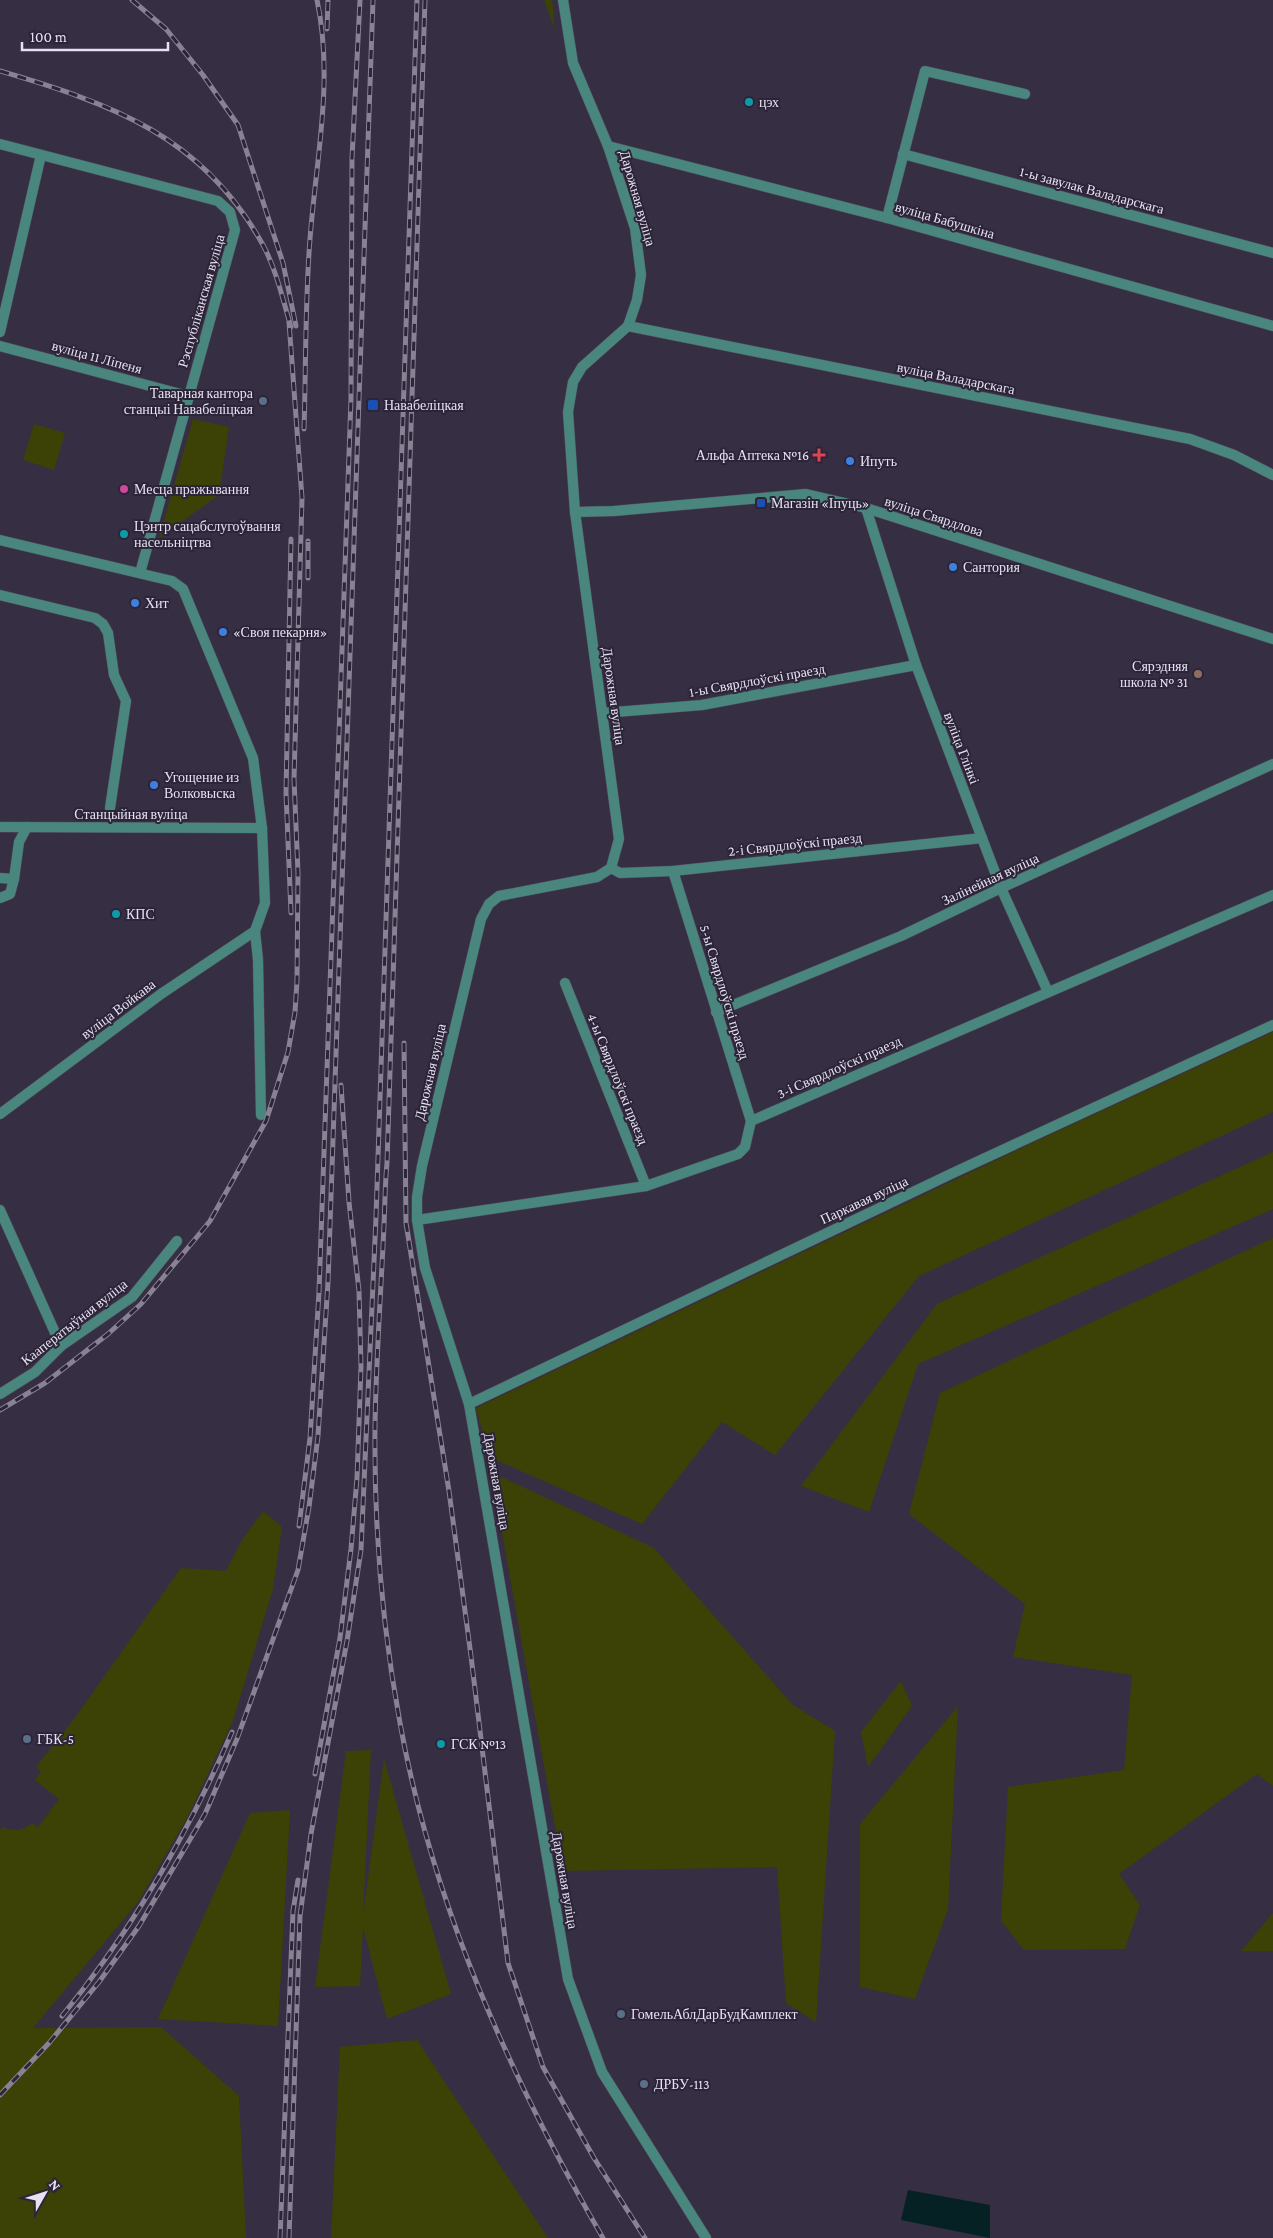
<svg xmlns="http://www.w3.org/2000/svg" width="1273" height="2238" viewBox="0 0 1273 2238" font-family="'Crimson Pro',serif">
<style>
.green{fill:#3c4205}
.water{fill:#052124}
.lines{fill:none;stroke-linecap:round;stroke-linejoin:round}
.minor-casing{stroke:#524b5f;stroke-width:11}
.minor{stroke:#49867d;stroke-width:10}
.rail-casing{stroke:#898294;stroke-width:5}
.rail{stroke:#2c2439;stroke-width:3;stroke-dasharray:9;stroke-linecap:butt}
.culture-dot{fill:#0f9aa8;stroke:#2c2439;stroke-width:2}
.service-dot{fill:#5c6f8a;stroke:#2c2439;stroke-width:2}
.transit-dot{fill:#1a4fb4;stroke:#2c2439;stroke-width:2}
.health-dot{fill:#e0444e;stroke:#2c2439;stroke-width:2}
.shop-dot{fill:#3f7fe0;stroke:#2c2439;stroke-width:2}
.hotel-dot{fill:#d1479c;stroke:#2c2439;stroke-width:2}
.education-dot{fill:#8d6e63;stroke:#2c2439;stroke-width:2}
.labels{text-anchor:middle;stroke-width:4;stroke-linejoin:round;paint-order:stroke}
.poi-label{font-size:14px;fill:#e7e2f1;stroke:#2c2439;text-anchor:start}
.street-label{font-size:14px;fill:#e7e2f1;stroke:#2c2439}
</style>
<rect width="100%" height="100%" fill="#362e43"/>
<g class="green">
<path d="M544 0H552L555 30Z"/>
<path d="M193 419 229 427 219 495 159 538Z"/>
<path d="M34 424 65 433 54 470 23 460Z"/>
<path d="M1273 1032V1112L919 1276 775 1455 722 1422 642 1524 489 1457 476 1408 1030 1144Z"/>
<path d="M1273 1152V1209L918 1364 869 1512 801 1486 937 1304Z"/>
<path d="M1273 1238V1786L1257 1774 1119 1874 1140 1905 1125 1949 1024 1950 1001 1921 1008 1787 1124 1770 1132 1675 1013 1657 1025 1604 909 1514 940 1393Z"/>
<path d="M491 1472 654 1548 793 1705 835 1731 816 2022 786 2003 777 1867 563 1871Z"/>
<path d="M263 1511 282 1527 273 1589 233 1721 187 1818 138 1902 33 2028 161 2027 239 2096 246 2238H0V1830L3 1827C15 1832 22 1831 32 1823L38 1827 59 1799 35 1780 41 1771 36 1767 74 1719 181 1568 226 1571 242 1540Z"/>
<path d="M901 1681 912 1706 868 1767 861 1732Z"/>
<path d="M958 1706 948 1909 915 1999 860 1987V1824Z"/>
<path d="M371 1750 363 1916 384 1759 451 1994 387 2019 363 1927 360 1986 315 1987 346 1751Z"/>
<path d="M290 1810 278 2026 158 2019 250 1813Z"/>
<path d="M1273 1913V1951H1241Z"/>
<path d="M417 2040 548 2238H331L340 2047Z"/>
</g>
<path class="water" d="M908 2190 990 2205V2238L901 2220Z"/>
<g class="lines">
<defs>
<g id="minor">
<path d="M563 0 573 63 608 146 635 228 641 275 637 300 628 326 582 367 573 382 568 412 575 512 619 839 611 868 597 877 499 896 489 904 481 919 422 1166 417 1197V1220L425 1268 469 1404 568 1979 602 2072 706 2238"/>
<path d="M0 144 218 201 230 212 235 230 140 573"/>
<path d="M608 146 887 218 1273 326"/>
<path d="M903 154 1273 253"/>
<path d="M887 218 925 71 1025 94"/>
<path d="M628 326 1190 439 1234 455 1273 475"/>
<path d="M0 332 41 155"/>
<path d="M0 346 188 396"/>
<path d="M866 508 916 665 1001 888 1048 992"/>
<path d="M575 512 614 511 806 494 866 508 1273 639"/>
<path d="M0 540 172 581 183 589 253 758 262 828 265 903 255 931 258 960 261 1115"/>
<path d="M0 595 95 618 103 624 108 633 114 675 126 701 110 808"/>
<path d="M603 713 702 705 916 665"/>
<path d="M0 827 262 828"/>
<path d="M611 868 620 873 673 871 982 838"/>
<path d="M673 871 751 1121"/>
<path d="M0 878 14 879 19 842 27 827"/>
<path d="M0 898 10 894 14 879"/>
<path d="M565 983 646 1186"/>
<path d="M716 1012 901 936 1001 888 1273 764"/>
<path d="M0 1114 161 994 255 931"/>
<path d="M0 1210 61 1346"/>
<path d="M417 1220 646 1186 738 1154 745 1147 751 1121 1273 895"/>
<path d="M0 1394 35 1372 61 1346 132 1297 177 1241"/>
<path d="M469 1404 955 1172 1273 1025"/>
</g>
</defs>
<use href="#minor" class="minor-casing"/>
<use href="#minor" class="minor"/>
<defs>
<g id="rail">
<path d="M132 0 166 29 203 75 238 125 283 263 296 326"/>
<path d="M425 0 387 1163C385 1183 385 1204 384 1225 381 1292 376 1359 375 1427 374 1525 382 1626 400 1723 433 1906 511 2079 603 2238"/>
<path d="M327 29 328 0"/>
<path d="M0 71C112 104 203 136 263 245 276 269 283 300 291 327"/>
<path d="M304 429C306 366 305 302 310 239 316 159 334 80 317 0"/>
<path d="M308 578V541"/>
<path d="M291 913 286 793 291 539"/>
<path d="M404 1043 406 1223 449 1491 471 1656 508 1963 543 2067 594 2158 645 2238"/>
<path d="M0 1410 45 1383 108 1334 141 1304 196 1238 210 1221 266 1121 288 1052 295 1012 297 981 298 873 294 779 302 498 289 322"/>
<path d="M299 1526 310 1438 319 1292 351 399 352 158 360 0"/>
<path d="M315 1774 340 1638 351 1549 357 1478 361 1367 359 1291 349 1202 341 1085"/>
<path d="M62 2016C132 1930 188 1834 232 1732"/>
<path d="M0 2095 49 2043 99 1982 139 1926 205 1814 237 1739 298 1570 309 1507 318 1436 328 1282 373 0"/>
<path d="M280 2238 293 1911 298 1880"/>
<path d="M289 2238 300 1916 311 1834 347 1641 361 1550 376 1217 417 0"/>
</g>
</defs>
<use href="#rail" class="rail-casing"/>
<use href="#rail" class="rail"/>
</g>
<g class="culture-dot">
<circle cx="749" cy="102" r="5"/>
<circle cx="124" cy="534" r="5"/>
<circle cx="116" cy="914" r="5"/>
<circle cx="441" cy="1744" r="5"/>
</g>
<g class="service-dot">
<circle cx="263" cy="401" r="5"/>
<circle cx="27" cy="1739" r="5"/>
<circle cx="621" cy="2014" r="5"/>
<circle cx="644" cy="2084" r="5"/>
</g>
<g class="transit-dot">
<rect x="367" y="399" width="12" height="12" rx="2.5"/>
<rect x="756" y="498" width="10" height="10" rx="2.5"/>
</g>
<path class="health-dot" d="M816.5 447.5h5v5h5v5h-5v5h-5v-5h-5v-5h5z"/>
<g class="shop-dot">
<circle cx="850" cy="461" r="5"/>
<circle cx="953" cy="567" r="5"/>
<circle cx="135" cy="603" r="5"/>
<circle cx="223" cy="632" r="5"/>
<circle cx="154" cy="785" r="5"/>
</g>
<circle class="hotel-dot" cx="124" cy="489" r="5"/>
<circle class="education-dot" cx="1198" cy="674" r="5"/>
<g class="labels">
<g class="poi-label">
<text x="759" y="107">цэх</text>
<text x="253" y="398" text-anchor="end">Таварная кантора<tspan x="253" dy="16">станцыі Навабеліцкая</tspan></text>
<text x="384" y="410">Навабеліцкая</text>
<text x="809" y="460" text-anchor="end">Альфа Аптека №16</text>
<text x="860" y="466">Ипуть</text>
<text x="134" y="494">Месца пражывання</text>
<text x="771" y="508">Магазін «Іпуць»</text>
<text x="134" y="531">Цэнтр сацабслугоўвання<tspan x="134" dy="16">насельніцтва</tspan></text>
<text x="963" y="572">Сантория</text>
<text x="145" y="608">Хит</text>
<text x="233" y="637">«Своя пекарня»</text>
<text x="1188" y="671" text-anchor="end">Сярэдняя<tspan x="1188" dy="16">школа № 31</tspan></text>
<text x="164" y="782">Угощение из<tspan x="164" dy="16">Волковыска</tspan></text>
<text x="126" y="919">КПС</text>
<text x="37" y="1744">ГБК-5</text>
<text x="451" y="1749">ГСК №13</text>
<text x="631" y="2019">ГомельАблДарБудКамплект</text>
<text x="654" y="2089">ДРБУ-113</text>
</g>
<g class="street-label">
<text transform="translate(1092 190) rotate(15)" y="5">1-ы завулак Валадарскага</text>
<text transform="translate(638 198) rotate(74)" y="5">Дарожная вуліца</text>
<text transform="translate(945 220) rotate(16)" y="5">вуліца Бабушкіна</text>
<text transform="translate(201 301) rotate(-74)" y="5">Рэспубліканская вуліца</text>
<text transform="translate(97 357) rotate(15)" y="5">вуліца 11 Ліпеня</text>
<text transform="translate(956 378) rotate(11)" y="5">вуліца Валадарскага</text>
<text transform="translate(934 516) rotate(18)" y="5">вуліца Свярдлова</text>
<text transform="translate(757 680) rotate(-10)" y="5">1-ы Свярдлоўскі праезд</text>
<text transform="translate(614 696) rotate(82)" y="5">Дарожная вуліца</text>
<text transform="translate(962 748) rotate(69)" y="5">вуліца Глінкі</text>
<text x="131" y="819">Станцыйная вуліца</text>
<text transform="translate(795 844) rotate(-6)" y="5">2-і Свярдлоўскі праезд</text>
<text transform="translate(990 879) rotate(-25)" y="5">Залінейная вуліца</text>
<text transform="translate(725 992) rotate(73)" y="5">5-ы Свярдлоўскі праезд</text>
<text transform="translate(118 1009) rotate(-37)" y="5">вуліца Войкава</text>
<text transform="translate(839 1067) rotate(-24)" y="5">3-і Свярдлоўскі праезд</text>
<text transform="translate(430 1072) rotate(-77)" y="5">Дарожная вуліца</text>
<text transform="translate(618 1079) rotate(68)" y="5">4-ы Свярдлоўскі праезд</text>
<text transform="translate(864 1200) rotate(-25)" y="5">Паркавая вуліца</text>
<text transform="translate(74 1322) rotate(-38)" y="5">Кааператыўная вуліца</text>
<text transform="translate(497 1481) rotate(80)" y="5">Дарожная вуліца</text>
<text transform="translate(565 1880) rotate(80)" y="5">Дарожная вуліца</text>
</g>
</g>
<g transform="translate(45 2193) rotate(51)" stroke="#2c2439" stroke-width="4" paint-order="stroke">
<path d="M0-4L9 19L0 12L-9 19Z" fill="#e7e2f1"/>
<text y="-8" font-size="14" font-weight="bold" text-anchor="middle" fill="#e7e2f1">N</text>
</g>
<path d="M22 42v8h146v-8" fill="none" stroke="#e7e2f1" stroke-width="2.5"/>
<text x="30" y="42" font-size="15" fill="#e7e2f1" stroke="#2c2439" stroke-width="4" paint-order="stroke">100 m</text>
</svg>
